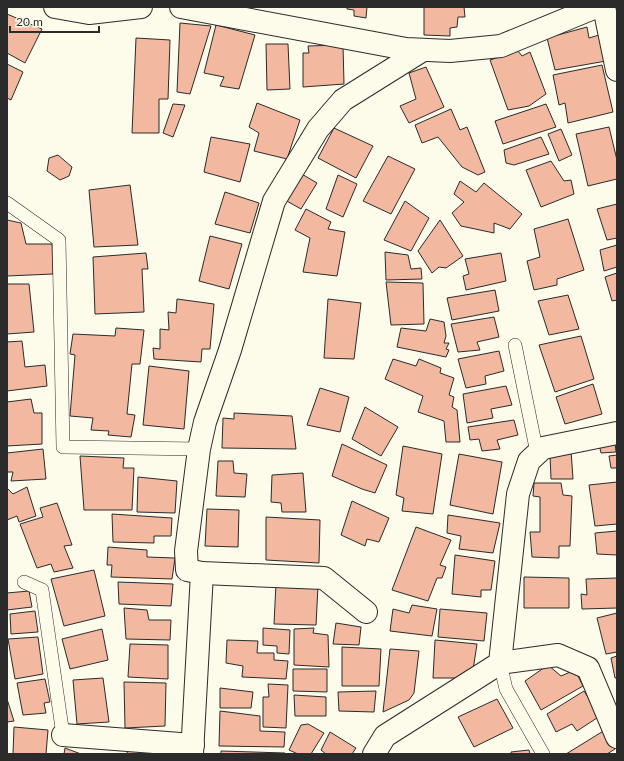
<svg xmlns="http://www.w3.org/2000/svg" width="624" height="761" viewBox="0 0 624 761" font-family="Lato,sans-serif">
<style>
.building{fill:#f2b8a0;stroke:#2b2b2b}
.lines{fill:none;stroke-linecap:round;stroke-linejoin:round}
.service-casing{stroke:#2b2b2b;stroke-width:14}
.minor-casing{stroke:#2b2b2b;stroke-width:24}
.service{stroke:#fdfbea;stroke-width:13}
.minor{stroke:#fdfbea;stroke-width:22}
</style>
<rect width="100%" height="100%" fill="#fdfbea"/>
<g class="building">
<path d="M347 7H367L366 18 354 16V10L347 9Z"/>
<path d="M424 7H464L465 17H458L457 27 450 28V36L424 35Z"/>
<path d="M7 14 42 29 25 63 7 53Z"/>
<path d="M180 23 211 26 190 94 177 92Z"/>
<path d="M216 25 255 35 239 89 220 86 224 77 204 73Z"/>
<path d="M587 27 589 38 599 35 606 61 555 70 547 38Z"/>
<path d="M136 38 170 40 168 99H159V133H132Z"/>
<path d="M266 44H288L290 89 267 90Z"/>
<path d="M343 45 344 84 303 87V53H309L308 46Z"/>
<path d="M518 51 522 56 530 52 546 94 529 106 508 110 490 60Z"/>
<path d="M7 64 23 72 11 100 7 98Z"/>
<path d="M602 65 613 112 568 123 565 103 559 105 553 75Z"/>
<path d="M426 67 444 107 409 123 400 106 416 99 409 73Z"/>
<path d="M257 103 300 120 287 159 254 151 259 133 249 127Z"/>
<path d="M173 104 185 105 173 137 163 133Z"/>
<path d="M546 104 556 127 503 144 495 121Z"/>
<path d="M451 109 460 130 467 127 485 172 478 175 462 167 438 137 422 143 415 125Z"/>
<path d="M609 127 617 160V179L588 186 576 134Z"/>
<path d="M334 128 373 146 356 178 318 158Z"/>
<path d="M561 129 572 155 559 161 548 134Z"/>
<path d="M211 137 250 144 240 182 204 172Z"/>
<path d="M541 137 549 154 514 165 506 163 504 150Z"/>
<path d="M58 155 72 167 69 176 60 180 47 171 49 158Z"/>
<path d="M388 156 415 169 391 214 363 201Z"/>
<path d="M551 161 564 181 571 180 574 194 541 207 526 170Z"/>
<path d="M300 173 317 183 301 209 285 200Z"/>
<path d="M338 175 357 184 343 217 326 209Z"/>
<path d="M460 181 476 192 484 183 522 214 510 229 494 223V233L461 226 452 213 464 202 454 194Z"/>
<path d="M130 185 138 245 94 247 89 190Z"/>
<path d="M225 192 259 203 250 233 215 224Z"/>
<path d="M405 201 429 218 411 251 384 240Z"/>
<path d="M617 204V238L607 240 597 209Z"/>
<path d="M306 209 331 222 328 229 345 232 337 276 303 272 310 238 295 230Z"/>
<path d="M568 219 584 270 557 279V285L534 290 527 261 540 257 534 229Z"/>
<path d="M7 220 21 223 26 244H52L53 274 7 276Z"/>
<path d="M440 220 463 256 446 268 439 267 432 273 418 251Z"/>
<path d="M210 236 242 244 229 289 199 281Z"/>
<path d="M617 245V267L604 271 600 250Z"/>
<path d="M385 252 408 255 411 269 421 268 422 279 386 280Z"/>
<path d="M146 253 148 269H142L144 312 95 314 93 257Z"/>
<path d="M501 253 506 281 466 290 463 276 469 274 465 259Z"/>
<path d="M617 273V300L612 301 605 277Z"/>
<path d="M386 282 423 283 424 324 391 325Z"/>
<path d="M7 284H29L34 332 7 334Z"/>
<path d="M495 290 499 311 452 320 447 298Z"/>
<path d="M568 295 579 329 549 335 538 301Z"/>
<path d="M177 299 214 304 210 349H202L201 362 154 359 153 348 160 349V329L169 330 168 312 176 313Z"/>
<path d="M328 299 361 303 354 359 324 358Z"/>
<path d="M494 317 499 337 477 342 480 350 458 352 451 324Z"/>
<path d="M430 319 444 322 446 336 444 343H449L446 349 449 350 446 357 397 347 401 328 426 331Z"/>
<path d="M116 328 144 330 140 364H132L127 414 135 415 131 437 108 435 109 431 91 430 93 418 70 416 75 355 70 354 73 334 115 336Z"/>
<path d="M581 336 594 379 555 392 539 345Z"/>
<path d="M22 341 25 367 45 365 47 386 7 391V342Z"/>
<path d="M499 351 504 371 485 376 486 384 466 388 458 359Z"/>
<path d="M393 359 416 366 419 359 441 368 440 373 454 378 449 395 454 397 452 407 457 410 460 442H446L444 421 418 412 423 396 385 379Z"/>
<path d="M149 366 189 371 184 429 143 425Z"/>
<path d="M593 384 602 414 565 424 556 397Z"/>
<path d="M506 386 512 405 491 409 493 418 467 423 463 394Z"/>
<path d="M320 388 349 397 340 432 307 425Z"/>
<path d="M31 399 34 413H42V444L7 446V402Z"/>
<path d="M365 407 398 427 381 456 352 439Z"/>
<path d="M234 413 292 416 296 449 222 448 223 418 234 419Z"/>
<path d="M514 420 518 435 497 440 500 449 482 451 479 439 470 440 468 427Z"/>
<path d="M615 442 616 452 601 453 599 444Z"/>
<path d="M342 444 387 465 375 493 362 489 332 476Z"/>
<path d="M403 446 442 454 433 514 402 511 404 498 396 495Z"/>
<path d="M43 449 46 479 11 481 13 472H7V453Z"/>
<path d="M571 450 573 479H551L550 455Z"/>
<path d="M459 454 502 462 493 514 450 505Z"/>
<path d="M617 455V468H611L609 456Z"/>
<path d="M80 456 124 458 123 468H134L132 510H84Z"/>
<path d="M218 461H233L234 473 247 474 245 497 216 496Z"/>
<path d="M303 473 306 512H282L281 503 271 502 272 475Z"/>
<path d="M138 477 177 481 175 513 137 512Z"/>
<path d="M617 482V524L595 526 589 485Z"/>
<path d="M534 483H561L563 495 572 496 570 546H559V558L532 557 530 532H540V497L533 496Z"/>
<path d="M27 487 36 516 19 522 17 516 7 520V488L13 494Z"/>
<path d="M352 501 389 518 379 542 367 539 365 546 341 535Z"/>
<path d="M57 503 72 545 64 546 73 568 54 572 51 564 37 568 20 524 43 517 40 508Z"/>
<path d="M207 509 239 510 238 547 205 546Z"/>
<path d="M112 514 172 518 171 536H154V543L113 542Z"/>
<path d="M448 515 500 523 493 553 459 549 461 536 447 533Z"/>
<path d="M266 517 320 520 319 563 266 560Z"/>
<path d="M416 527 451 540 440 565 446 567 442 578H437L428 601 392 590Z"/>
<path d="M617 531V555L597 554 595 533Z"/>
<path d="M108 547 147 550V557L175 558 172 579 111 577 112 565H107Z"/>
<path d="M455 555 495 561 491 590H481V597L452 594Z"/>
<path d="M94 570 105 616 64 626 51 579Z"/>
<path d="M524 577 569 578V608H524Z"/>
<path d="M617 578V608L582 609 581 594 587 595 586 579Z"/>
<path d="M118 582 173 584 171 606 119 604Z"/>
<path d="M276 583 318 586 316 625 274 624Z"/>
<path d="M29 591 32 607 7 610V593Z"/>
<path d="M412 605 437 609 432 636 390 631 393 609 409 613Z"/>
<path d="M124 608 147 610 149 620H171L170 640 126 639Z"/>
<path d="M440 609 487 613 484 641 438 637Z"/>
<path d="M35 611 38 632 11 634 10 614Z"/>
<path d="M617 613V652L606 654 597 618Z"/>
<path d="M336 623 361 627 359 645 333 644Z"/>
<path d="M263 628 290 630 289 654 277 653V646L263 645Z"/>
<path d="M314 628 313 633 328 635 329 667 294 665V629Z"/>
<path d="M102 629 108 660 70 669 62 639Z"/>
<path d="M38 637 43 674 15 679 8 639Z"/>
<path d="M227 640 258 641 257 653H274V660L288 661 286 679 242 677 243 666 226 663Z"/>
<path d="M435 640 477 644 473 670 462 678H433Z"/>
<path d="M130 644 168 645V679L128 677Z"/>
<path d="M342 647 381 649 379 686H342Z"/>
<path d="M390 649 419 651 414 693 409 700 383 712Z"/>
<path d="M617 656V678H615L611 658Z"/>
<path d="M548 665 561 676 575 670 583 686 541 710 525 681Z"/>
<path d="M293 669H327V692L293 691Z"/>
<path d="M103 678 109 722 77 724 73 680Z"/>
<path d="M45 679 50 702 44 703 46 713 23 715 17 683Z"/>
<path d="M124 682 166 683 165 726 125 728Z"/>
<path d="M268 684 288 685 286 728 263 727V697H269Z"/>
<path d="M220 688 253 692 251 708H220Z"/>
<path d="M376 691 374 712 339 711 338 692Z"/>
<path d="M584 691 600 716 577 731 572 724 556 732 547 714Z"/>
<path d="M294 695 326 697V716H295Z"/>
<path d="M7 699 14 721 7 722Z"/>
<path d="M497 699 513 728 474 747 458 717Z"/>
<path d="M220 711 260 716V731L285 732 284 747 219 746Z"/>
<path d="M308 724 324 733 311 754H298L289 750 301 725Z"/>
<path d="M14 727 48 730 46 754H13Z"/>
<path d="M605 730 615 749 607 754H566Z"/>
<path d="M330 732 356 748 352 754H326L321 750Z"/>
<path d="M128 746 150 748V754H127Z"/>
<path d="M65 748 81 754H64Z"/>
<path d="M529 750 530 754H511V752Z"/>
<path d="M221 751 285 753V754H221Z"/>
</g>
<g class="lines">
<defs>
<g id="service">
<path d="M7 203 59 240 63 447 199 449"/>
<path d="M515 345 537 453"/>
<path d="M24 582 42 590 63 735"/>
<path d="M500 663 506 689 543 754"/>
</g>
<g id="minor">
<path d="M55 7 89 13 141 7"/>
<path d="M181 7 406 49 450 51 501 46 596 7"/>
<path d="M604 7 617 70"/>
<path d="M366 612 324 578 202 573 187 570 186 551 199 449 205 422 230 350 274 201 318 129 343 100 423 50"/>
<path d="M500 663 558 655 588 668 617 737"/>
<path d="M63 735 193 745"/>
<path d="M192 754 202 573"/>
<path d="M374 754 385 736 500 663 518 494 529 461 543 448 617 433"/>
</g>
</defs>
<use href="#service" class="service-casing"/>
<use href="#minor" class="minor-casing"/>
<use href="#service" class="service"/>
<use href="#minor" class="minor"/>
</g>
<rect width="624" height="761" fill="none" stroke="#2b2b2b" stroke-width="16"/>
<path d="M10 26v6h89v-6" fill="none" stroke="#2b2b2b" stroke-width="2"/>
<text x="16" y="26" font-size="12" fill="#2b2b2b" stroke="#fdfbea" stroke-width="3" paint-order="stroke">20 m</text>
</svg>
